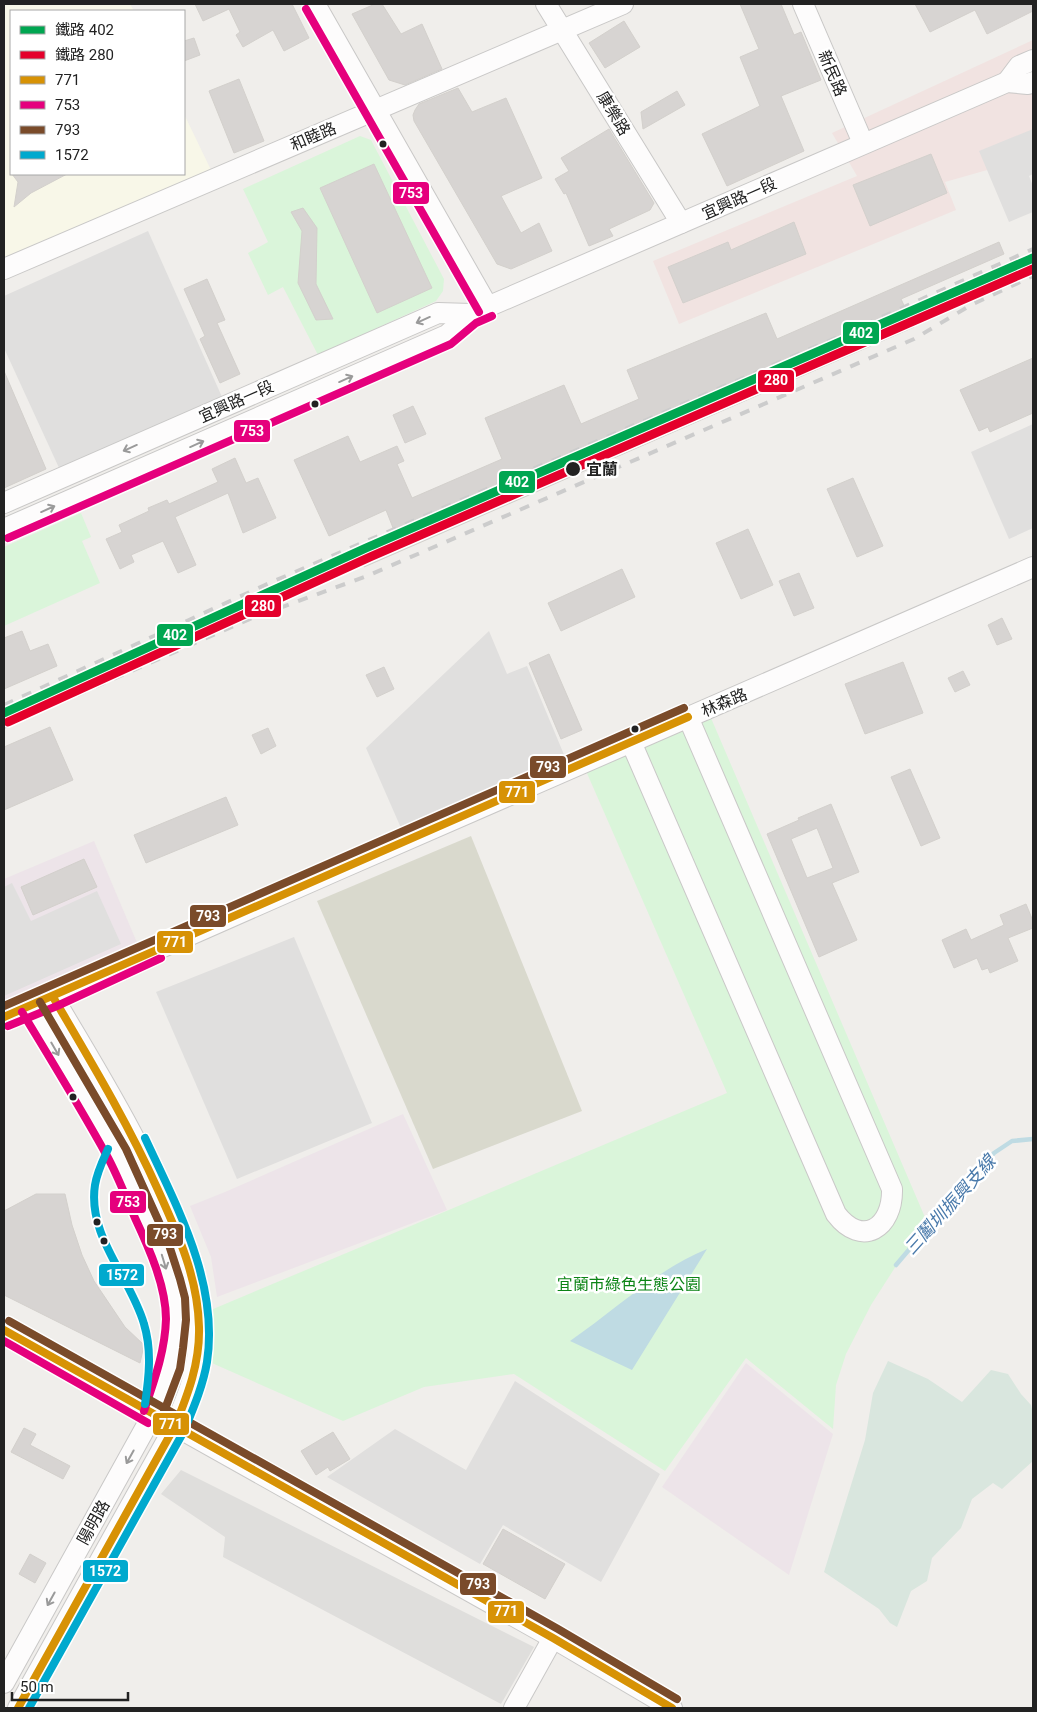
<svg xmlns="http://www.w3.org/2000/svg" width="1037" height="1712" viewBox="0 0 1037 1712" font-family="Roboto,'Noto Sans TC',sans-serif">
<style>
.residential{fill:#dfdedc}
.commercial{fill:#f1e3e1}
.industrial{fill:#ede4e9}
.education{fill:#f8f7e8}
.construction{fill:#d9d9cd}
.wetland{fill:#d9e6de}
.park{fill:#daf5da}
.parking{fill:#e0dfde}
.water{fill:#bfdbe3}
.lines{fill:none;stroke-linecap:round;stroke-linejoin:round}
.stream{stroke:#bfdbe3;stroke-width:4.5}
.building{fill:#d7d4d2;stroke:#d3d0cc;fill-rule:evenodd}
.minor-casing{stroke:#c9c8c7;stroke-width:22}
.minor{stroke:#fdfcfc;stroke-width:20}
.rail{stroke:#ccc;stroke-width:4;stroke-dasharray:10 10;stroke-linecap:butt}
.bus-1-casing{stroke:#fff;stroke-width:11}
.bus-2-casing{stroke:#fff;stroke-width:11}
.bus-3-casing{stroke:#fff;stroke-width:11}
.bus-4-casing{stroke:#fff;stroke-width:11}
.bus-1{stroke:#d79205;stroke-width:8}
.bus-2{stroke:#e5007d;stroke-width:8}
.bus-3{stroke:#7a4b2a;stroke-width:8}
.bus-4{stroke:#00a9ce;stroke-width:8}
.rail-1-casing{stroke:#fff;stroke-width:12}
.rail-2-casing{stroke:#fff;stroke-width:12}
.rail-1{stroke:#00a651;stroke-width:9}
.rail-2{stroke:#e4002b;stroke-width:9}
.oneway{stroke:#9a9a9a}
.bus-dot{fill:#222;stroke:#fff;stroke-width:2}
.labels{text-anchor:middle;stroke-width:5;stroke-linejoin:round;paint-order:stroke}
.street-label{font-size:16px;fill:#222;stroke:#fff}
.stop-label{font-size:16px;font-weight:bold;fill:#222;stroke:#fff;text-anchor:start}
.park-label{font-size:16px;fill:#0c8416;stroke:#fff}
.water-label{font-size:18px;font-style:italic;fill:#4a7aab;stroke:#fff}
.line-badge{stroke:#fff;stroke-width:2}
.badge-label{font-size:14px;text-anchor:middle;font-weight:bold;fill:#fff}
</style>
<rect width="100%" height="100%" fill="#f0eeeb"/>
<path class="residential" d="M181 1470 534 1647 501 1704 223 1557 225 1537 161 1494Z"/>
<path class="commercial" d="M1033 40V157L945 182 956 210 679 324 653 261 857 176 832 133Z"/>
<g class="industrial">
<path d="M94 841 138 945 4 1002V879Z"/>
<path d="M403 1114 447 1210 217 1297 211 1257 190 1206 225 1192Z"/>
<path d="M746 1363 833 1434 789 1575 662 1487Z"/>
</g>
<path class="education" d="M4 4H130L134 11H11V174H184V114L211 170 4 259Z"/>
<path class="construction" d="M471 836 582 1111 433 1169 317 901Z"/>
<path class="wetland" d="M888 1361 928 1379 962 1402 991 1370 1008 1374 1021 1394 1031 1405 1033 1413V1461L1002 1489 993 1483 972 1499 961 1528 932 1558 927 1581 911 1591 897 1627 890 1623 879 1609 824 1572 865 1440 873 1393Z"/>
<g class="park">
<path d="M360 136 371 140 444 279 443 291 436 301 318 355 283 287 268 295 248 253 268 242 243 189Z"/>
<path d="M81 513 91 537 82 541 100 583 4 626V547Z"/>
<path d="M711 718 927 1222 903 1255 871 1305 846 1354 836 1385 833 1429 746 1358 665 1471 514 1374 424 1387 343 1421 205 1360 206 1312 727 1093 586 771Z"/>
</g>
<g class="parking">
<path d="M1033 129V174L1029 176 1033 186V212L1009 222 979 151Z"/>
<path d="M148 231 222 397 60 470 4 348V296Z"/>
<path d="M1033 424V528L1009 539 971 452Z"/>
<path d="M489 631 507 674 527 666 565 757 401 828 366 748Z"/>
<path d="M12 883 31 921 97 891 121 944 4 996V887Z"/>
<path d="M294 937 372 1123 237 1179 156 992Z"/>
<path d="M515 1381 660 1474 601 1582 503 1525 480 1564 327 1477 395 1429 466 1470Z"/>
</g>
<path class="water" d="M707 1249 632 1370 570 1341C615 1310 656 1270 707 1249Z"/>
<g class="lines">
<path class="stream" d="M896 1265 941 1212 994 1153 1012 1141 1033 1139"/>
</g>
<g class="building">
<path d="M195 4H292L309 38 284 51 273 30 243 47 236 35 240 32 229 9 203 21Z"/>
<path d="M375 4H382L401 34 422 24 442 69 405 85 389 80 352 14Z"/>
<path d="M740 4H781L794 35 801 32 821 80 781 96 804 151 727 186 702 134 760 106 740 57 759 49Z"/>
<path d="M915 4H1033V11L987 34 975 10 930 32Z"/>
<path d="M624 21 640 47 605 68 589 43Z"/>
<path d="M194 38 200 55 184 61V41Z"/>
<path d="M239 79 264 141 234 153 209 91Z"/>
<path d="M458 88 472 112 506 98 542 178 501 196 521 233 539 223 552 251 511 269 497 264 414 121 413 115 415 110 419 104Z"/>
<path d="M677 91 685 105 643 129 641 112Z"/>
<path d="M609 129 654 203 650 210 609 229 613 236 589 246 566 193 564 194 555 179 569 171 561 158Z"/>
<path d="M931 154 947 193 870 226 853 185Z"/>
<path d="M374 164 432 288 377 313 320 188Z"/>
<path d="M12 174H67L31 193 14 207 18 182Z"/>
<path d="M303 208 317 228 316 284 333 319 316 320 298 283 302 231 291 212Z"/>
<path d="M794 222 806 254 683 303 668 267 728 242 731 250Z"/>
<path d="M999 242 1004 254 901 299 914 327 364 567 359 555 397 538 386 510 329 536 294 460 348 436 360 462 397 446 404 461 397 464 412 498 502 459 485 418 564 385 581 424 639 399 627 370 766 313 777 339Z"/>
<path d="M207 279 225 320 217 323 240 374 220 383 200 339 205 336 184 289Z"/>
<path d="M1033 358V413L990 432 988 427 979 431 960 390Z"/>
<path d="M4 371 46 469 4 488Z"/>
<path d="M413 406 426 434 405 443 393 415Z"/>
<path d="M235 458 246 483 258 478 276 518 243 533 228 493 175 517 196 565 178 573 163 541 131 555 134 562 120 569 106 539 122 532 119 525 149 511 148 508 167 500 169 504 218 482 212 469Z"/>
<path d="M853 478 883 546 857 557 827 489Z"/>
<path d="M748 529 773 585 741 599 716 543Z"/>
<path d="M622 569 635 597 561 631 548 603Z"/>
<path d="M799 573 814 608 794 616 779 581Z"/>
<path d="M1002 618 1012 639 997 645 988 625Z"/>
<path d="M22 631 30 651 48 644 57 666 4 689V638Z"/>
<path d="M549 654 582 730 561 739 529 663Z"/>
<path d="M903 662 923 713 865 734 845 684Z"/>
<path d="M384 667 394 689 377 697 366 675Z"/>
<path d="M963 671 970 685 955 692 948 678Z"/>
<path d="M50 727 73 780 4 810V747Z"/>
<path d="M268 728 276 746 261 754 252 735Z"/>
<path d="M910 769 940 838 921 846 891 777Z"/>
<path d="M226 797 238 825 146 863 134 835Z"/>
<path d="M831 804 859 872 832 883 857 940 819 957 767 834 799 820 798 818ZM817 828 833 868 807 878 791 839Z"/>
<path d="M84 859 97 887 33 915 21 887Z"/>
<path d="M1026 904 1033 921V928L1008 938 1018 961 990 973 988 968 982 970 977 958 954 968 942 940 966 929 971 940 1004 925 1000 915Z"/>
<path d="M36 1194H65L72 1225 82 1255 94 1281 125 1327 144 1345 140 1363 4 1295V1211Z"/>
<path d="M24 1428 36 1434 30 1445 70 1466 63 1479 11 1452Z"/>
<path d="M333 1432 350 1459 330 1471 328 1467 316 1475 301 1451Z"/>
<path d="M503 1529 565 1564 545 1599 483 1564Z"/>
<path d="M30 1554 46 1563 35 1583 19 1574Z"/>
</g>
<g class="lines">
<defs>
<g id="minor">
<path d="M315 4 488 307"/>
<path d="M546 4 681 223"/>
<path d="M803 4 863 143"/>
<path d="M1007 82 1019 66 1033 60"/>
<path d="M4 269 623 4"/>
<path d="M4 503 438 313 471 314"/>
<path d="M4 529 447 335 471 314 1007 82 1028 84 1033 82"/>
<path d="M631 742 836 1214C862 1248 893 1228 892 1189L688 717"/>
<path d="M4 1017 333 872 1033 567"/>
<path d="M4 1330 553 1638 672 1708"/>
<path d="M4 1683 153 1414 170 1367 173 1347 176 1320 175 1300 170 1282 159 1246 117 1153 31 1007"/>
<path d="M18 1708 175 1426C185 1402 196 1377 198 1350 204 1292 182 1242 158 1190 151 1174 144 1158 136 1142 111 1093 81 1045 53 997"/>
<path d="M514 1708 553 1638"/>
</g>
</defs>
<use href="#minor" class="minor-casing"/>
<use href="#minor" class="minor"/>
<g class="rail">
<path d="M4 705 265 585 833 339 1033 249"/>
<path d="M4 727 252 618 367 576 914 339 971 305 1033 276"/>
</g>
<defs>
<g id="bus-1">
<path d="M4 1017 688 717"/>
<path d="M4 1330 553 1638 672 1708"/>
<path d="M18 1708 175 1426C188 1394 200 1363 199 1327 198 1278 178 1234 158 1190 128 1123 90 1060 53 997"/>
</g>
<g id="bus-2">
<path d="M306 9 479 312"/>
<path d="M8 538 451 344 476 323 492 316"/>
<path d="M22 1012C51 1060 80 1107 107 1156 118 1176 126 1198 135 1218 149 1248 166 1286 166 1319 165 1352 154 1381 144 1411"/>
<path d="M8 1026 57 1006 161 958"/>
<path d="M4 1341 148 1423"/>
</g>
<g id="bus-3">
<path d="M40 1002 126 1149 168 1242 180 1279 185 1298 186 1320 183 1348 180 1369 162 1417"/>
<path d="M4 1006 684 708"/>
<path d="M9 1321 558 1629 677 1699"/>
</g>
<g id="bus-4">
<path d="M108 1149C103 1160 97 1172 95 1185 87 1236 131 1278 144 1324 152 1350 149 1377 145 1404"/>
<path d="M29 1708 184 1431C193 1409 203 1386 207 1362 219 1283 177 1207 145 1138"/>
</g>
</defs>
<use href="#bus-1" class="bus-1-casing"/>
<use href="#bus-2" class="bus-2-casing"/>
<use href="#bus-3" class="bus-3-casing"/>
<use href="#bus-4" class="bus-4-casing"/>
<use href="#bus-1" class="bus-1"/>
<use href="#bus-2" class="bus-2"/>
<use href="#bus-3" class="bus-3"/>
<use href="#bus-4" class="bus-4"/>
<defs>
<path id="rail-1" d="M4 713 366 548 1033 258"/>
<path id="rail-2" d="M8 722 370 557 1033 269"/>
</defs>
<use href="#rail-1" class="rail-1-casing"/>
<use href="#rail-2" class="rail-2-casing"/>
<use href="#rail-1" class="rail-1"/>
<use href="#rail-2" class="rail-2"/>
</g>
<defs><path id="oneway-shaft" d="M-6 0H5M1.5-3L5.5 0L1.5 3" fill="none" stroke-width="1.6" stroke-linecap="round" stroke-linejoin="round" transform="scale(1.25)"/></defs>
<g class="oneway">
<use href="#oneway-shaft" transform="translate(423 320) rotate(156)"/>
<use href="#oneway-shaft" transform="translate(346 379) rotate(-24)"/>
<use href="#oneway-shaft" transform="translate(197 444) rotate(-24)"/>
<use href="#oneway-shaft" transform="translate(130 448) rotate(156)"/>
<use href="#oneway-shaft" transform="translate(48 509) rotate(-24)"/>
<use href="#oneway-shaft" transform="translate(55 1049) rotate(60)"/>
<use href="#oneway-shaft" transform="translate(164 1262) rotate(73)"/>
<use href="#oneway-shaft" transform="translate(130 1457) rotate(119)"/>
<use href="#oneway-shaft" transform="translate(51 1599) rotate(119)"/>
</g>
<g class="bus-dot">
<circle cx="383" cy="144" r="4.5"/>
<circle cx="315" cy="404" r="4.5"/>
<circle cx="573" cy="469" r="8"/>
<circle cx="635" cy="729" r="4.5"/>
<circle cx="73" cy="1097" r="4.5"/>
<circle cx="97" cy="1222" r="4.5"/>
<circle cx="104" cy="1241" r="4.5"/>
</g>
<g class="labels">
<g class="street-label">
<text transform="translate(833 73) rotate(67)" y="6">新民路</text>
<text transform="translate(614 113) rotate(59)" y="6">康樂路</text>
<text transform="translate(313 136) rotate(-23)" y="6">和睦路</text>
<text transform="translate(739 198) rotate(-24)" y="6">宜興路一段</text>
<text transform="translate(236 401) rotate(-24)" y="6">宜興路一段</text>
<text transform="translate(724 702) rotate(-23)" y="6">林森路</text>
<text transform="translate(93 1522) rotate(-61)" y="6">陽明路</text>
</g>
<g class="stop-label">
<text x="586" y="475">宜蘭</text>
</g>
<g class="park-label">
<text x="629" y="1290">宜蘭市綠色生態公園</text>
</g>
<g class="water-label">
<text transform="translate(950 1205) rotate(-48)" y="6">三鬮圳振興支線</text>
</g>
</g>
<g class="line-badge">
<rect x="392" y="181" width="38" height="24" rx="5" fill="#e5007d"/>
<rect x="842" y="321" width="38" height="24" rx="5" fill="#00a651"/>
<rect x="757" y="369" width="38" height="24" rx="5" fill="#e4002b"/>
<rect x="233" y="419" width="38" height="24" rx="5" fill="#e5007d"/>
<rect x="498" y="470" width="38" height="24" rx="5" fill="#00a651"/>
<rect x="244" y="594" width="38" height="24" rx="5" fill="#e4002b"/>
<rect x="156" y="623" width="38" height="24" rx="5" fill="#00a651"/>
<rect x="529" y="755" width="38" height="24" rx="5" fill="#7a4b2a"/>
<rect x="498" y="780" width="38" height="24" rx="5" fill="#d79205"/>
<rect x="189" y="904" width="38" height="24" rx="5" fill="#7a4b2a"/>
<rect x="156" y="930" width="38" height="24" rx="5" fill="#d79205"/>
<rect x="109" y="1190" width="38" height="24" rx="5" fill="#e5007d"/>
<rect x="146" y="1223" width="38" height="24" rx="5" fill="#7a4b2a"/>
<rect x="98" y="1263" width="47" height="24" rx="5" fill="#00a9ce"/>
<rect x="152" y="1412" width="38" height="24" rx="5" fill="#d79205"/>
<rect x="82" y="1559" width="47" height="24" rx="5" fill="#00a9ce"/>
<rect x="459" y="1572" width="38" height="24" rx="5" fill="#7a4b2a"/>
<rect x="487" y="1600" width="38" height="24" rx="5" fill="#d79205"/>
</g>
<g class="badge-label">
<text x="411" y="198">753</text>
<text x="861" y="338">402</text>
<text x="776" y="385">280</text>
<text x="252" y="436">753</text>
<text x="517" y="487">402</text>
<text x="263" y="611">280</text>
<text x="175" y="640">402</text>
<text x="548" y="772">793</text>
<text x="517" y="797">771</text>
<text x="208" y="921">793</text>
<text x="175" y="947">771</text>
<text x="128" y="1207">753</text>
<text x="165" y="1239">793</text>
<text x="122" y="1280">1572</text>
<text x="171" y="1429">771</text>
<text x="105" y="1576">1572</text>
<text x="478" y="1589">793</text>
<text x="506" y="1616">771</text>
</g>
<rect width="1037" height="1712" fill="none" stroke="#222222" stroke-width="10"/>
<rect x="10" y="10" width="175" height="165" fill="#ffffff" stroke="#a7a7a7"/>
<rect x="20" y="26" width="25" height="8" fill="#00a651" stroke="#a7a7a7"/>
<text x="55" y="35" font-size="15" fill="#222222">鐵路 402</text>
<rect x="20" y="51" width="25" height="8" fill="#e4002b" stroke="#a7a7a7"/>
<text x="55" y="60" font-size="15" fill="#222222">鐵路 280</text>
<rect x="20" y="76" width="25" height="8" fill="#d79205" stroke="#a7a7a7"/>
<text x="55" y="85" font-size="15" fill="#222222">771</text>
<rect x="20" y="101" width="25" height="8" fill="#e5007d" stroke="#a7a7a7"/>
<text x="55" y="110" font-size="15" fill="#222222">753</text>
<rect x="20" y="126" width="25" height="8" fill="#7a4b2a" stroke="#a7a7a7"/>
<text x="55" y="135" font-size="15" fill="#222222">793</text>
<rect x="20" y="151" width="25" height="8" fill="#00a9ce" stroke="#a7a7a7"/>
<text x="55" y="160" font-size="15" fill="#222222">1572</text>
<path d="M12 1692v8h116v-8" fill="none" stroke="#222222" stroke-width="2.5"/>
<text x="20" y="1692" font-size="15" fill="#222222" stroke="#ffffff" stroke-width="4" paint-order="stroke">50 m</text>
</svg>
